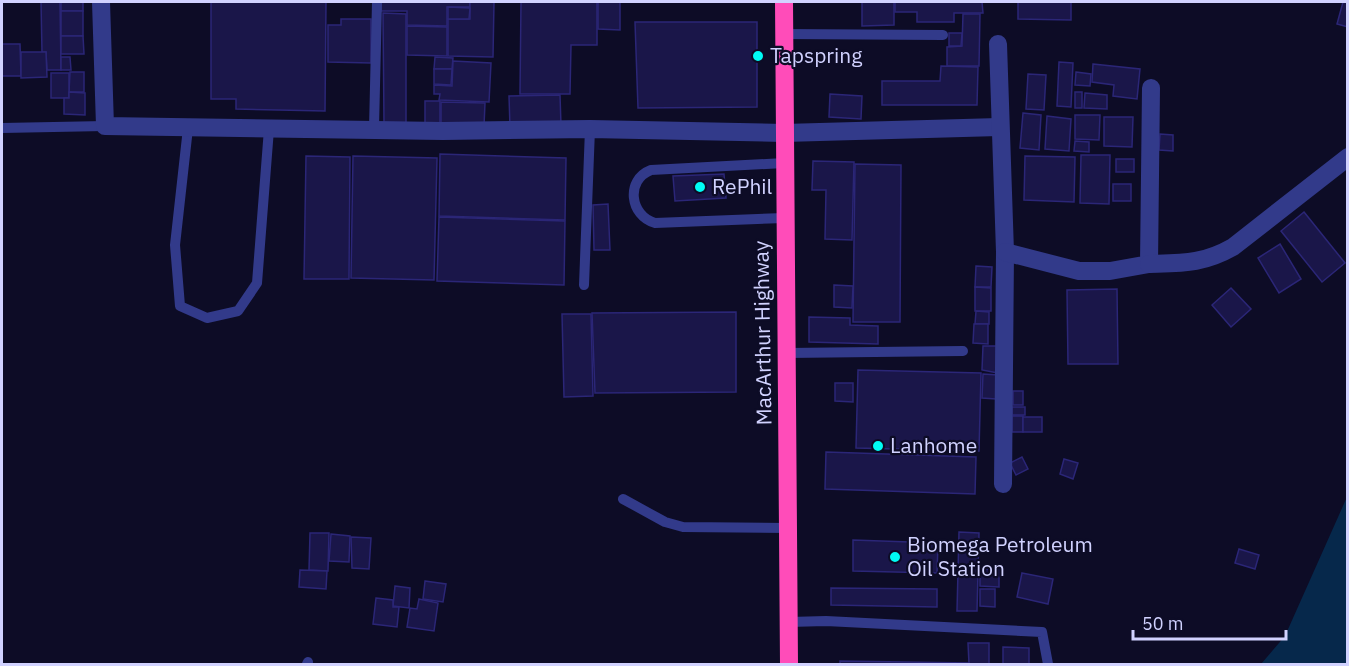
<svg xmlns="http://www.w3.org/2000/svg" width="1349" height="666" viewBox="0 0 1349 666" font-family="'IBM Plex Sans',sans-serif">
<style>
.water{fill:#06284b}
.building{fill:#1a1649;stroke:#2b2677;stroke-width:1.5}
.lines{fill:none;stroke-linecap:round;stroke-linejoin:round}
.lane{stroke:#323a8a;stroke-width:10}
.street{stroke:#323a8a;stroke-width:18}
.highway{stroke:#ff4cb9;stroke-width:18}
.poi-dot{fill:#00fcf5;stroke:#0d0c26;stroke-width:2}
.labels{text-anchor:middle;stroke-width:4.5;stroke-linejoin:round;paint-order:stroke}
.poi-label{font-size:21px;fill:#d1d2ff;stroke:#0d0c26;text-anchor:start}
.street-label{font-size:21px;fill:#d1d2ff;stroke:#0d0c26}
</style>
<rect width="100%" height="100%" fill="#0d0c26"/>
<path class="water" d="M1347 497V664H1261L1285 636Z"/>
<g class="building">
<path d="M41 2H60L61 70H47L46 52H42Z"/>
<rect x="61" y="2" width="22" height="9"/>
<path d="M211 2H326L325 111 236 109V99H211Z"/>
<path d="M381 2H470V7H447V26L407 25V11H381Z"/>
<path d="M470 2H494L493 57 448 56V19H470Z"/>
<path d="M521 2H597V45H571L570 94H520Z"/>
<path d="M598 2H620V30L598 29Z"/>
<path d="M862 2H894V25L862 26Z"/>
<path d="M895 2H982L983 13H954V22H917V12H895Z"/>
<path d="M1018 2H1071V20L1018 19Z"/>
<path d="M1343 2H1348V27L1337 24Z"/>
<path d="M448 7 470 8 469 19H448Z"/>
<rect x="61" y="11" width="22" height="25"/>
<path d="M383 13 406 14V123H384Z"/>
<path d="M963 14H980L979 66H947V47L962 46Z"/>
<path d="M341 19H371V63L328 62V25H341Z"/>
<path d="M635 22H757V107L638 108Z"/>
<path d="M407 26 447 27V56L407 55Z"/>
<path d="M949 33H962L961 46H949Z"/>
<path d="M61 36H83L84 54H61Z"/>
<path d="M2 44H20L21 76H2Z"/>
<path d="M21 52H46L47 77 21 78Z"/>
<path d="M61 57H70L71 70H61Z"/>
<path d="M435 57 453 58 452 69H434Z"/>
<path d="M453 61 491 63 489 102 439 100 440 94H434V85L452 86Z"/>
<path d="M1059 62 1073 63 1071 107 1057 106Z"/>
<path d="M1093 64 1140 69 1137 99 1113 96 1114 85 1092 82Z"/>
<path d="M941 66 978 67 977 105H882V81H940Z"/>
<path d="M434 69H452L451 85 434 84Z"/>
<path d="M70 72H84V92H69Z"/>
<path d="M1076 72 1091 74 1090 86 1075 85Z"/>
<rect x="51" y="73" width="18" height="25"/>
<path d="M1028 74 1046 75 1044 110 1026 109Z"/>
<path d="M69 92 85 93V115L64 114V98H69Z"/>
<rect x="1075" y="92" width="7" height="16"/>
<path d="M1085 93 1107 95V109L1084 108Z"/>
<path d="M830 94 862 96 861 119 829 117Z"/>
<path d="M560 95 561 125 510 127 509 96Z"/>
<rect x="425" y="101" width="15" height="24"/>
<path d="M441 102 485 103 484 126 441 124Z"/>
<path d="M1023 113 1041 115 1039 150 1020 148Z"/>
<path d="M1075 115H1100L1099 140 1075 139Z"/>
<path d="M1047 116 1071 119 1069 151 1045 149Z"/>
<path d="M1104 117H1133L1132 147 1104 146Z"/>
<path d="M1160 134 1173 135V151L1159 150Z"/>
<path d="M1075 141 1089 142V152L1074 151Z"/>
<path d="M440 154 566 158 565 220 439 216Z"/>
<path d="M1081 155H1110L1109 204 1080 203Z"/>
<path d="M306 156 350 157 349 279H304Z"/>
<path d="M353 156 437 158 434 280 351 278Z"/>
<path d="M1025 156 1075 157 1074 202 1024 200Z"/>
<rect x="1116" y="159" width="18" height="13"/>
<path d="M813 161 854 162 852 240 825 239 826 190H812Z"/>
<path d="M855 164 901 165 900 322H853Z"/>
<path d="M724 174 726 198 675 201 673 176Z"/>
<rect x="1113" y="184" width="18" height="17"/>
<path d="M608 204 610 250H594L593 205Z"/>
<path d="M1304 212 1345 263 1322 282 1281 231Z"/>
<path d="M439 217 565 221 564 285 437 281Z"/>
<path d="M1280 244 1301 279 1279 293 1258 258Z"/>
<path d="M976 266 992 267 991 287H975Z"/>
<path d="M834 285 853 286 852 308 834 307Z"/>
<path d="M975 287 991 288V311H975Z"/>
<path d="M1231 288 1251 309 1231 327 1212 305Z"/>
<path d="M1117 289 1118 364H1068L1067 290Z"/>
<path d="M976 311 989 312V324H975Z"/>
<path d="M736 312V392L595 393 592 313Z"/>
<path d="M562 314H591L593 396 564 397Z"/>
<path d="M809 317 850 318V325L878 326V344L809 342Z"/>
<path d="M974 324H988V344L973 343Z"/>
<path d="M983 346H999L998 373 982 370Z"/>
<path d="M858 370 981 373 979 451 856 448Z"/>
<path d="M983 374 998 375 996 399 982 398Z"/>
<path d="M835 383H853V402L835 401Z"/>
<rect x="1013" y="391" width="10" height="14"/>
<rect x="1012" y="407" width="13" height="8"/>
<rect x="1012" y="416" width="11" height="16"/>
<rect x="1023" y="417" width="19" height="15"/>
<path d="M826 452 976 457 975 494 825 489Z"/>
<path d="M1022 457 1028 469 1016 475 1010 463Z"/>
<path d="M1064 459 1078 463 1073 479 1060 474Z"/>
<path d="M959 532 979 533 977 611H957Z"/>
<path d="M310 533H329L328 571 309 570Z"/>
<path d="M331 534 350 536 349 562 329 561Z"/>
<path d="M351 537 371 538 369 569 352 568Z"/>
<path d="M853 540 938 543 937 573 853 571Z"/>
<path d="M1239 549 1259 555 1255 569 1235 563Z"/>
<path d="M980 569 999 570V587L980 586Z"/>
<path d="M300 570 327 571 326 589 299 587Z"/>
<path d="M1022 573 1053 579 1048 604 1017 597Z"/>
<path d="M425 581 446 584 443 602 423 599Z"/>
<path d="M395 586 410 588 409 608 393 606Z"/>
<path d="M831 588 937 589V607L831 605Z"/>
<path d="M980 589H995V607L980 606Z"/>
<path d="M376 598 393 600V607H399L397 627 373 624Z"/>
<path d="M419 599 438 603 434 631 407 627 410 608 417 609Z"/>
<path d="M968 643H989V664H969Z"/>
<path d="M1003 647 1029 648V664H1003Z"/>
<path d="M840 661 969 663V664H840Z"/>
</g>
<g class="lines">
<g class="lane">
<path d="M783 34 943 35"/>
<path d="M2 128 105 126"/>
<path d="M188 128 175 245 180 306 207 318 238 311 257 283 269 129"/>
<path d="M374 128 377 2"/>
<path d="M784 163 651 170C625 180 630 216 655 223L784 218"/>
<path d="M584 285 590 129"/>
<path d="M787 353 963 351"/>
<path d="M623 499 665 522 683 527 788 528"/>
<path d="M789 622 826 621 1042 632 1048 664"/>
<path d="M307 664 308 662"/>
</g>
<g class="street">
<path d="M101 2 105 126 443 131 590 129 784 133 999 127"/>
<path d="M998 44 1005 252 1003 484"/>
<path d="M1005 252 1079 271H1110L1149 264 1151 88"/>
<path d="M1149 264C1183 263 1203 264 1233 247L1348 157"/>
</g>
<path class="highway" d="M784 2 789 664"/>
</g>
<g class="poi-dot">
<circle cx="758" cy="56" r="6"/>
<circle cx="700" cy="187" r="6"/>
<circle cx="878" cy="446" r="6"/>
<circle cx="895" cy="557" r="6"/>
</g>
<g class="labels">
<g class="poi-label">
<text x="770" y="63">Tapspring</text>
<text x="712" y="194">RePhil</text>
<text x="890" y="453">Lanhome</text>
<text x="907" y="552">Biomega Petroleum<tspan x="907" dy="24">Oil Station</tspan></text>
</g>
<g class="street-label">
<text transform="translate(763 333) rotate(-91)" y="7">MacArthur Highway</text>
</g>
</g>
<rect width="1349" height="666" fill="none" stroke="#d1d2ff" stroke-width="6"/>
<path d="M1133 630v9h153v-9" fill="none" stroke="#d1d2ff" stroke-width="3"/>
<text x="1142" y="630" font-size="18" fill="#d1d2ff" stroke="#0d0c26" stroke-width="4.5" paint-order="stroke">50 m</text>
</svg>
